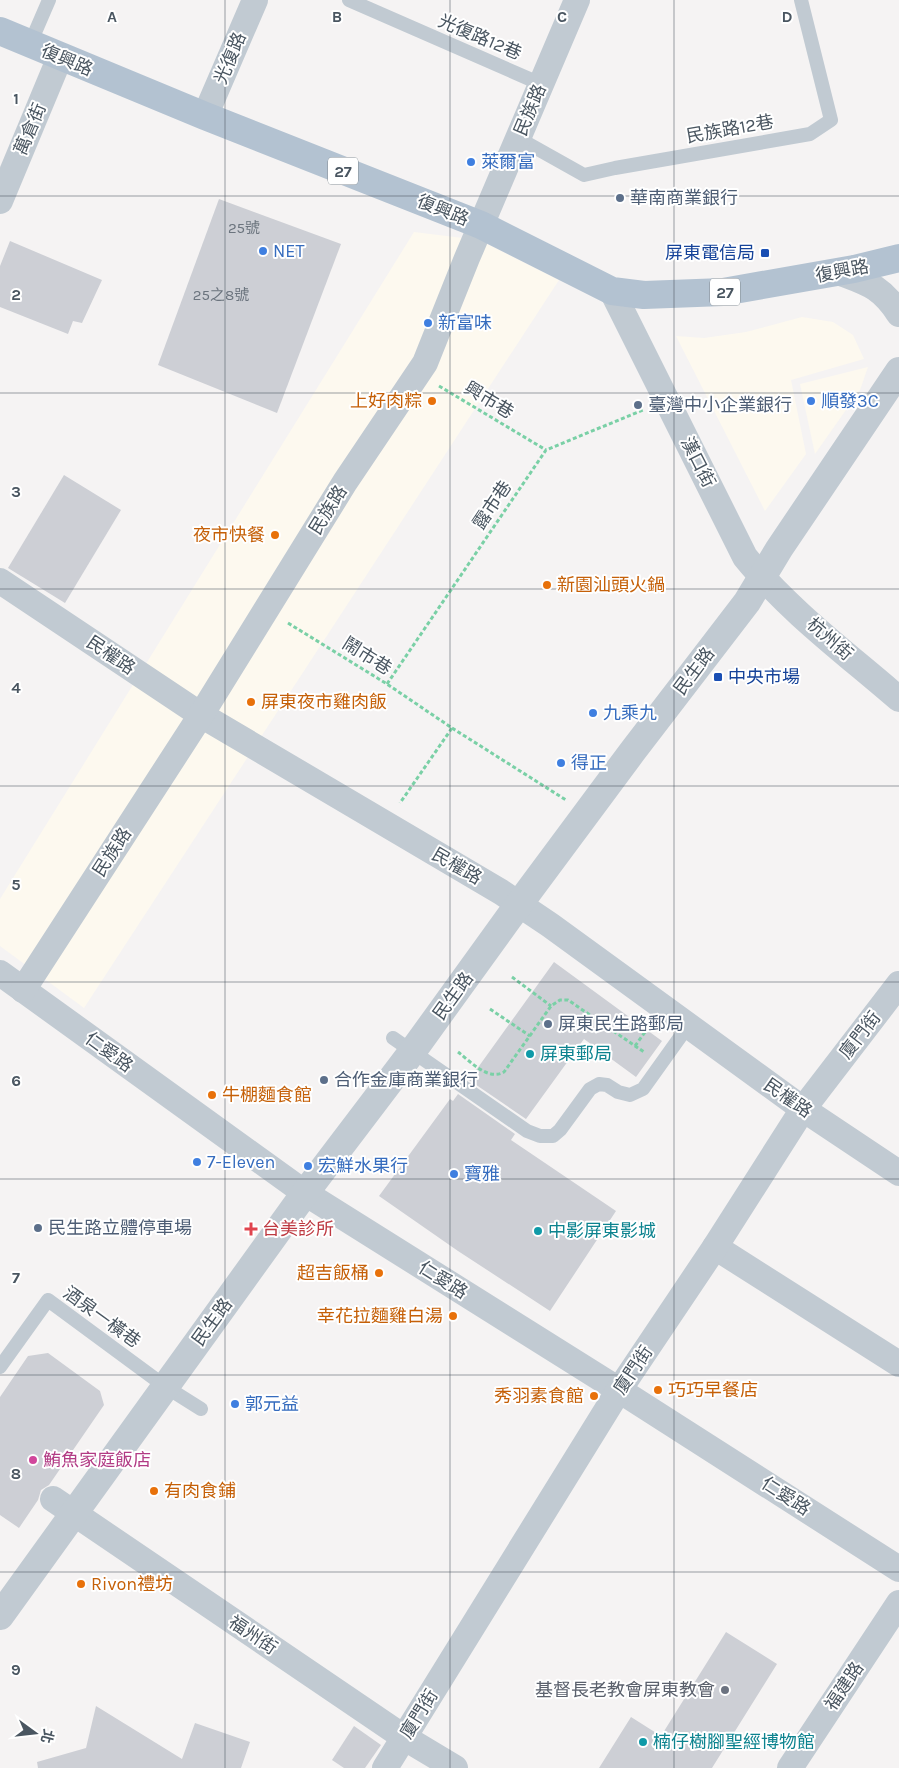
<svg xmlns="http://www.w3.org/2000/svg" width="899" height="1768" viewBox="0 0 899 1768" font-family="Karla,'Noto Sans TC',sans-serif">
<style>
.commercial{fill:#fdf9ef}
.building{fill:#cdcfd5}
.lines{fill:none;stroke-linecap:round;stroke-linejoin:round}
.path{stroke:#7ad0a6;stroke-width:3;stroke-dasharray:4 2.5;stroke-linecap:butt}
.service{stroke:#c1cad2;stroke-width:14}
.minor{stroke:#c1cad2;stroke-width:26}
.tertiary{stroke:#c1cad2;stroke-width:28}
.primary{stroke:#b3c2d1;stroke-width:28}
.grid{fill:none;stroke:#4a5661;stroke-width:1;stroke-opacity:0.55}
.shop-dot{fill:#3f7fe0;stroke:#fff;stroke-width:2}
.service-dot{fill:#5c6f8a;stroke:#fff;stroke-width:2}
.transit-dot{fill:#1a4fb4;stroke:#fff;stroke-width:2}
.food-dot{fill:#e8710a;stroke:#fff;stroke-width:2}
.culture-dot{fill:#0f9aa8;stroke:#fff;stroke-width:2}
.health-dot{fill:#e0444e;stroke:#fff;stroke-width:2}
.hotel-dot{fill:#d1479c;stroke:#fff;stroke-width:2}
.worship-dot{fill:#6b7280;stroke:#fff;stroke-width:2}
.labels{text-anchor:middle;stroke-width:4;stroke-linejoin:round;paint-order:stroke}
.number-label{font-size:15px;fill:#6b747e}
.shield{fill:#fff;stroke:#808990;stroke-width:1}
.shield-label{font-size:16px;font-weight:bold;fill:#4a5661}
.street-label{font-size:18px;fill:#4a5661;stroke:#fff}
.shop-label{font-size:18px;fill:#366cbe;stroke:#fff;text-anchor:start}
.service-label{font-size:18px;fill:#4e5e75;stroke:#fff;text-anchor:start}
.transit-label{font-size:18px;fill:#164399;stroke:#fff;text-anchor:end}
.food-label{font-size:18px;fill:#c56008;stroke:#fff;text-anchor:start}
.culture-label{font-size:18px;fill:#0d838f;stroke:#fff;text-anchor:start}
.health-label{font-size:18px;fill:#be3a42;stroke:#fff;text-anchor:start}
.hotel-label{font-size:18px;fill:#b23c85;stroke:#fff;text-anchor:start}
.worship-label{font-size:18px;fill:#5b616d;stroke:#fff;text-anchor:end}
.grid-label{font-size:16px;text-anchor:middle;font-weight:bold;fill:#4a5661;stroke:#fff;stroke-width:4;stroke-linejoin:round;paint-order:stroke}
</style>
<rect width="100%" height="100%" fill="#f5f3f3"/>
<g class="commercial">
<path d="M414 232 479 240 559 280 84 1008 0 946V899Z"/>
<path d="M802 317 833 322 853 335 864 359 791 380 806 454 765 511 676 336 704 338 746 332Z"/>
<path d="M868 367 860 390 815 454 800 384Z"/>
</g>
<g class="building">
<path d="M219 199 341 244 277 413 158 365Z"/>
<path d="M10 241 102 280 82 323 73 321 68 334 0 307V266Z"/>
<path d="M64 475 121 510 65 603 8 568Z"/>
<path d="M554 962 662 1041 636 1077 584 1039 526 1119 469 1080Z"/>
<path d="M458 1094 515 1134 511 1140 616 1211 550 1311 458 1251 379 1196 450 1099 453 1101Z"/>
<path d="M48 1353 100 1391 104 1405 49 1485 41 1490 38 1500 19 1528 0 1515V1397L28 1356Z"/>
<path d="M726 1632 777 1664 712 1768H599L631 1717 661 1736Z"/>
<path d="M96 1706 182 1759 195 1723 250 1742 241 1768H38L37 1762 86 1748Z"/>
<path d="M354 1726 381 1745 365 1768H344L332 1760Z"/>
</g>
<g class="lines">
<g class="path">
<path d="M439 386 546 450"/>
<path d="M288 623 387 684 452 728 400 803"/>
<path d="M387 684 546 450 643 410"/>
<path d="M452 728 566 800"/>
<path d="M512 977 551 1006"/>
<path d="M490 1009 530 1036"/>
<path d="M635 1046 648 1028"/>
<path d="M458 1052C471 1062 488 1081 504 1072L551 1006 560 1000H568L644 1052 645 1051"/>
</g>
<g class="service">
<path d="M349 0 541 84"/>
<path d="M30 44 49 0"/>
<path d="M518 138 584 175 615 168 810 134 831 120 801 0"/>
<path d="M393 1038 527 1131 540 1136H553L560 1130 590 1089 599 1084 607 1085 618 1092 630 1095 643 1089 688 1026"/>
<path d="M0 1367 48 1300 166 1387 201 1409"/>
</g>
<g class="minor">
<path d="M205 116 255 0"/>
<path d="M0 201 60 57"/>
<path d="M838 272C867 283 881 286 899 314"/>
<path d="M612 291 745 557C789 611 847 654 899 699"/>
<path d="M0 581 201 715 501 892 550 925 803 1109 899 1173"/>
<path d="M0 973 305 1193 619 1390 899 1569"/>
<path d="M23 990 201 715 345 482 425 363 467 258 577 0"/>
<path d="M715 1247 899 1364"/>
<path d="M53 1499 405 1738 455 1768"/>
<path d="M385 1768 619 1390 715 1247 803 1109 899 984"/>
<path d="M790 1768 899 1603"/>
</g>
<path class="tertiary" d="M0 1616 305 1193 412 1052 508 919 632 752 747 602 779 549 899 371"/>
<path class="primary" d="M0 31 205 116 481 225 612 291 644 295 723 292 854 269 899 258"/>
</g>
<path class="grid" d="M225 0V1768M450 0V1768M674 0V1768M0 196H899M0 393H899M0 589H899M0 786H899M0 982H899M0 1179H899M0 1375H899M0 1572H899"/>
<g class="shop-dot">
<circle cx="471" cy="162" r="5"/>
<circle cx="263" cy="251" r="5"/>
<circle cx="428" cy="323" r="5"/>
<circle cx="811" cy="401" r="5"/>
<circle cx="593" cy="713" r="5"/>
<circle cx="561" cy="763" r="5"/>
<circle cx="197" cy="1162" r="5"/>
<circle cx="308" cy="1166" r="5"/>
<circle cx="454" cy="1174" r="5"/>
<circle cx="235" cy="1404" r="5"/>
</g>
<g class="service-dot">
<circle cx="620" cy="198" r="5"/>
<circle cx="638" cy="405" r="5"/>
<circle cx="548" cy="1024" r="5"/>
<circle cx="324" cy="1080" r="5"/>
<circle cx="38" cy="1228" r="5"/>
</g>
<g class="transit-dot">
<rect x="760" y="248" width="10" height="10" rx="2.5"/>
<rect x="713" y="672" width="10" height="10" rx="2.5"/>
</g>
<g class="food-dot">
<circle cx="432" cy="401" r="5"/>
<circle cx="275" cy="535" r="5"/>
<circle cx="547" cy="585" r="5"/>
<circle cx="251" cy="702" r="5"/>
<circle cx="212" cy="1095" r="5"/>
<circle cx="379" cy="1273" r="5"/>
<circle cx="453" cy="1316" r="5"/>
<circle cx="658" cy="1390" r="5"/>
<circle cx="594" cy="1396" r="5"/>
<circle cx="154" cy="1491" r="5"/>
<circle cx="81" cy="1584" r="5"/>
</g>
<g class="culture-dot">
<circle cx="530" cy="1054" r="5"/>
<circle cx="538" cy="1231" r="5"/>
<circle cx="643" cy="1742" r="5"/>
</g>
<path class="health-dot" d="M248.5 1221.5h5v5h5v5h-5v5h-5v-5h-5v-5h5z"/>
<circle class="hotel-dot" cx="33" cy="1460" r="5"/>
<circle class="worship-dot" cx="725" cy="1690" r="5"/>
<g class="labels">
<g class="number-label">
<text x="244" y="233">25號</text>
<text x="221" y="300">25之8號</text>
</g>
<g class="shield">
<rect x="328" y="157.5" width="30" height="27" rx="4"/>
<rect x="710" y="278.5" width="30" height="27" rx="4"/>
</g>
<g class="shield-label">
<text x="343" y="177">27</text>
<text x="725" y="298">27</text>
</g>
<g class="street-label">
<text transform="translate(480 37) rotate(23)" y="6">光復路12巷</text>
<text transform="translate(230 58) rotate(-67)" y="6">光復路</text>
<text transform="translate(67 60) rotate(23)" y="6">復興路</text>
<text transform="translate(530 110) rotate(-67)" y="6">民族路</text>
<text transform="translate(30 129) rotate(-67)" y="6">萬倉街</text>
<text transform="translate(730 129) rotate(-10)" y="6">民族路12巷</text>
<text transform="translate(443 210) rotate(22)" y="6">復興路</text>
<text transform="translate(842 271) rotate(-11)" y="6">復興路</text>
<text transform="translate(489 400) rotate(31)" y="6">興市巷</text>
<text transform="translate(698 462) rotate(63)" y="6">漢口街</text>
<text transform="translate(492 505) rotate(-56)" y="6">露市巷</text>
<text transform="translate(328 510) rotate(-58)" y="6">民族路</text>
<text transform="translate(830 639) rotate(41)" y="6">杭州街</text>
<text transform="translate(111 655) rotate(34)" y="6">民權路</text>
<text transform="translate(367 656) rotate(32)" y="6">鬧市巷</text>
<text transform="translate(694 671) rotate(-53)" y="6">民生路</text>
<text transform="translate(112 852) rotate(-57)" y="6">民族路</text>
<text transform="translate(457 866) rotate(30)" y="6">民權路</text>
<text transform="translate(453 996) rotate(-54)" y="6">民生路</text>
<text transform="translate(860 1035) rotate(-52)" y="6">廈門街</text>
<text transform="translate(109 1052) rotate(36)" y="6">仁愛路</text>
<text transform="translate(788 1098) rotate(35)" y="6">民權路</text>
<text transform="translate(443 1280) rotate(32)" y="6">仁愛路</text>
<text transform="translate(102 1317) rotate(36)" y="6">酒泉一橫巷</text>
<text transform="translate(212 1322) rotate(-54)" y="6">民生路</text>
<text transform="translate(633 1370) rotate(-56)" y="6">廈門街</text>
<text transform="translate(786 1496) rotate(33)" y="6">仁愛路</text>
<text transform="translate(253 1635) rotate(34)" y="6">福州街</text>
<text transform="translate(844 1686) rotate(-56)" y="6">福建路</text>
<text transform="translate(419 1714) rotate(-58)" y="6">廈門街</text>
</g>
<g class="shop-label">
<text x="481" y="168">萊爾富</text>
<text x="273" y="257">NET</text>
<text x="438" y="329">新富味</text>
<text x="821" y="407">順發3C</text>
<text x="603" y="719">九乘九</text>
<text x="571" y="769">得正</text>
<text x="207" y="1168">7-Eleven</text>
<text x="318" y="1172">宏鮮水果行</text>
<text x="464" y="1180">寶雅</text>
<text x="245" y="1410">郭元益</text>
</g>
<g class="service-label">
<text x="630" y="204">華南商業銀行</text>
<text x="648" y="411">臺灣中小企業銀行</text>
<text x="558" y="1030">屏東民生路郵局</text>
<text x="334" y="1086">合作金庫商業銀行</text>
<text x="48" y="1234">民生路立體停車場</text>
</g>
<g class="transit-label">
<text x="755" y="259">屏東電信局</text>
<text x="728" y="683" text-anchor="start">中央市場</text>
</g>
<g class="food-label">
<text x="422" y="407" text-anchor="end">上好肉粽</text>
<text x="265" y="541" text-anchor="end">夜市快餐</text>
<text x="557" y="591">新園汕頭火鍋</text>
<text x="261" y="708">屏東夜市雞肉飯</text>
<text x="222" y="1101">牛棚麵食館</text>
<text x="369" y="1279" text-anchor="end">超吉飯桶</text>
<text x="443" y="1322" text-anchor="end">幸花拉麵雞白湯</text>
<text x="668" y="1396">巧巧早餐店</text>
<text x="584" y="1402" text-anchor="end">秀羽素食館</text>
<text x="164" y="1497">有肉食鋪</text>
<text x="91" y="1590">Rivon禮坊</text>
</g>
<g class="culture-label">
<text x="540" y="1060">屏東郵局</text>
<text x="548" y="1237">中影屏東影城</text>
<text x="653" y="1748">楠仔樹腳聖經博物館</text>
</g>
<g class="health-label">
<text x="262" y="1235">台美診所</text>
</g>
<g class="hotel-label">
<text x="43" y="1466">鮪魚家庭飯店</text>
</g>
<g class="worship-label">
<text x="715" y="1696">基督長老教會屏東教會</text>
</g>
</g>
<g class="grid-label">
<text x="112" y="22">A</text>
<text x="337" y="22">B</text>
<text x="562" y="22">C</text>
<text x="787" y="22">D</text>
<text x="16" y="104">1</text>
<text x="16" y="300">2</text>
<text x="16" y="497">3</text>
<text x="16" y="693">4</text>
<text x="16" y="890">5</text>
<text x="16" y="1086">6</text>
<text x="16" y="1283">7</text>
<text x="16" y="1479">8</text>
<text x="16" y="1675">9</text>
</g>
<g transform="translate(35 1733) rotate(105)" stroke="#ffffff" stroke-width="4" paint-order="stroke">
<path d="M0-4L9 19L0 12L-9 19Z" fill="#4a5661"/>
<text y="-8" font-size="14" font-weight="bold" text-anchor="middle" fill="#4a5661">北</text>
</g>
</svg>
